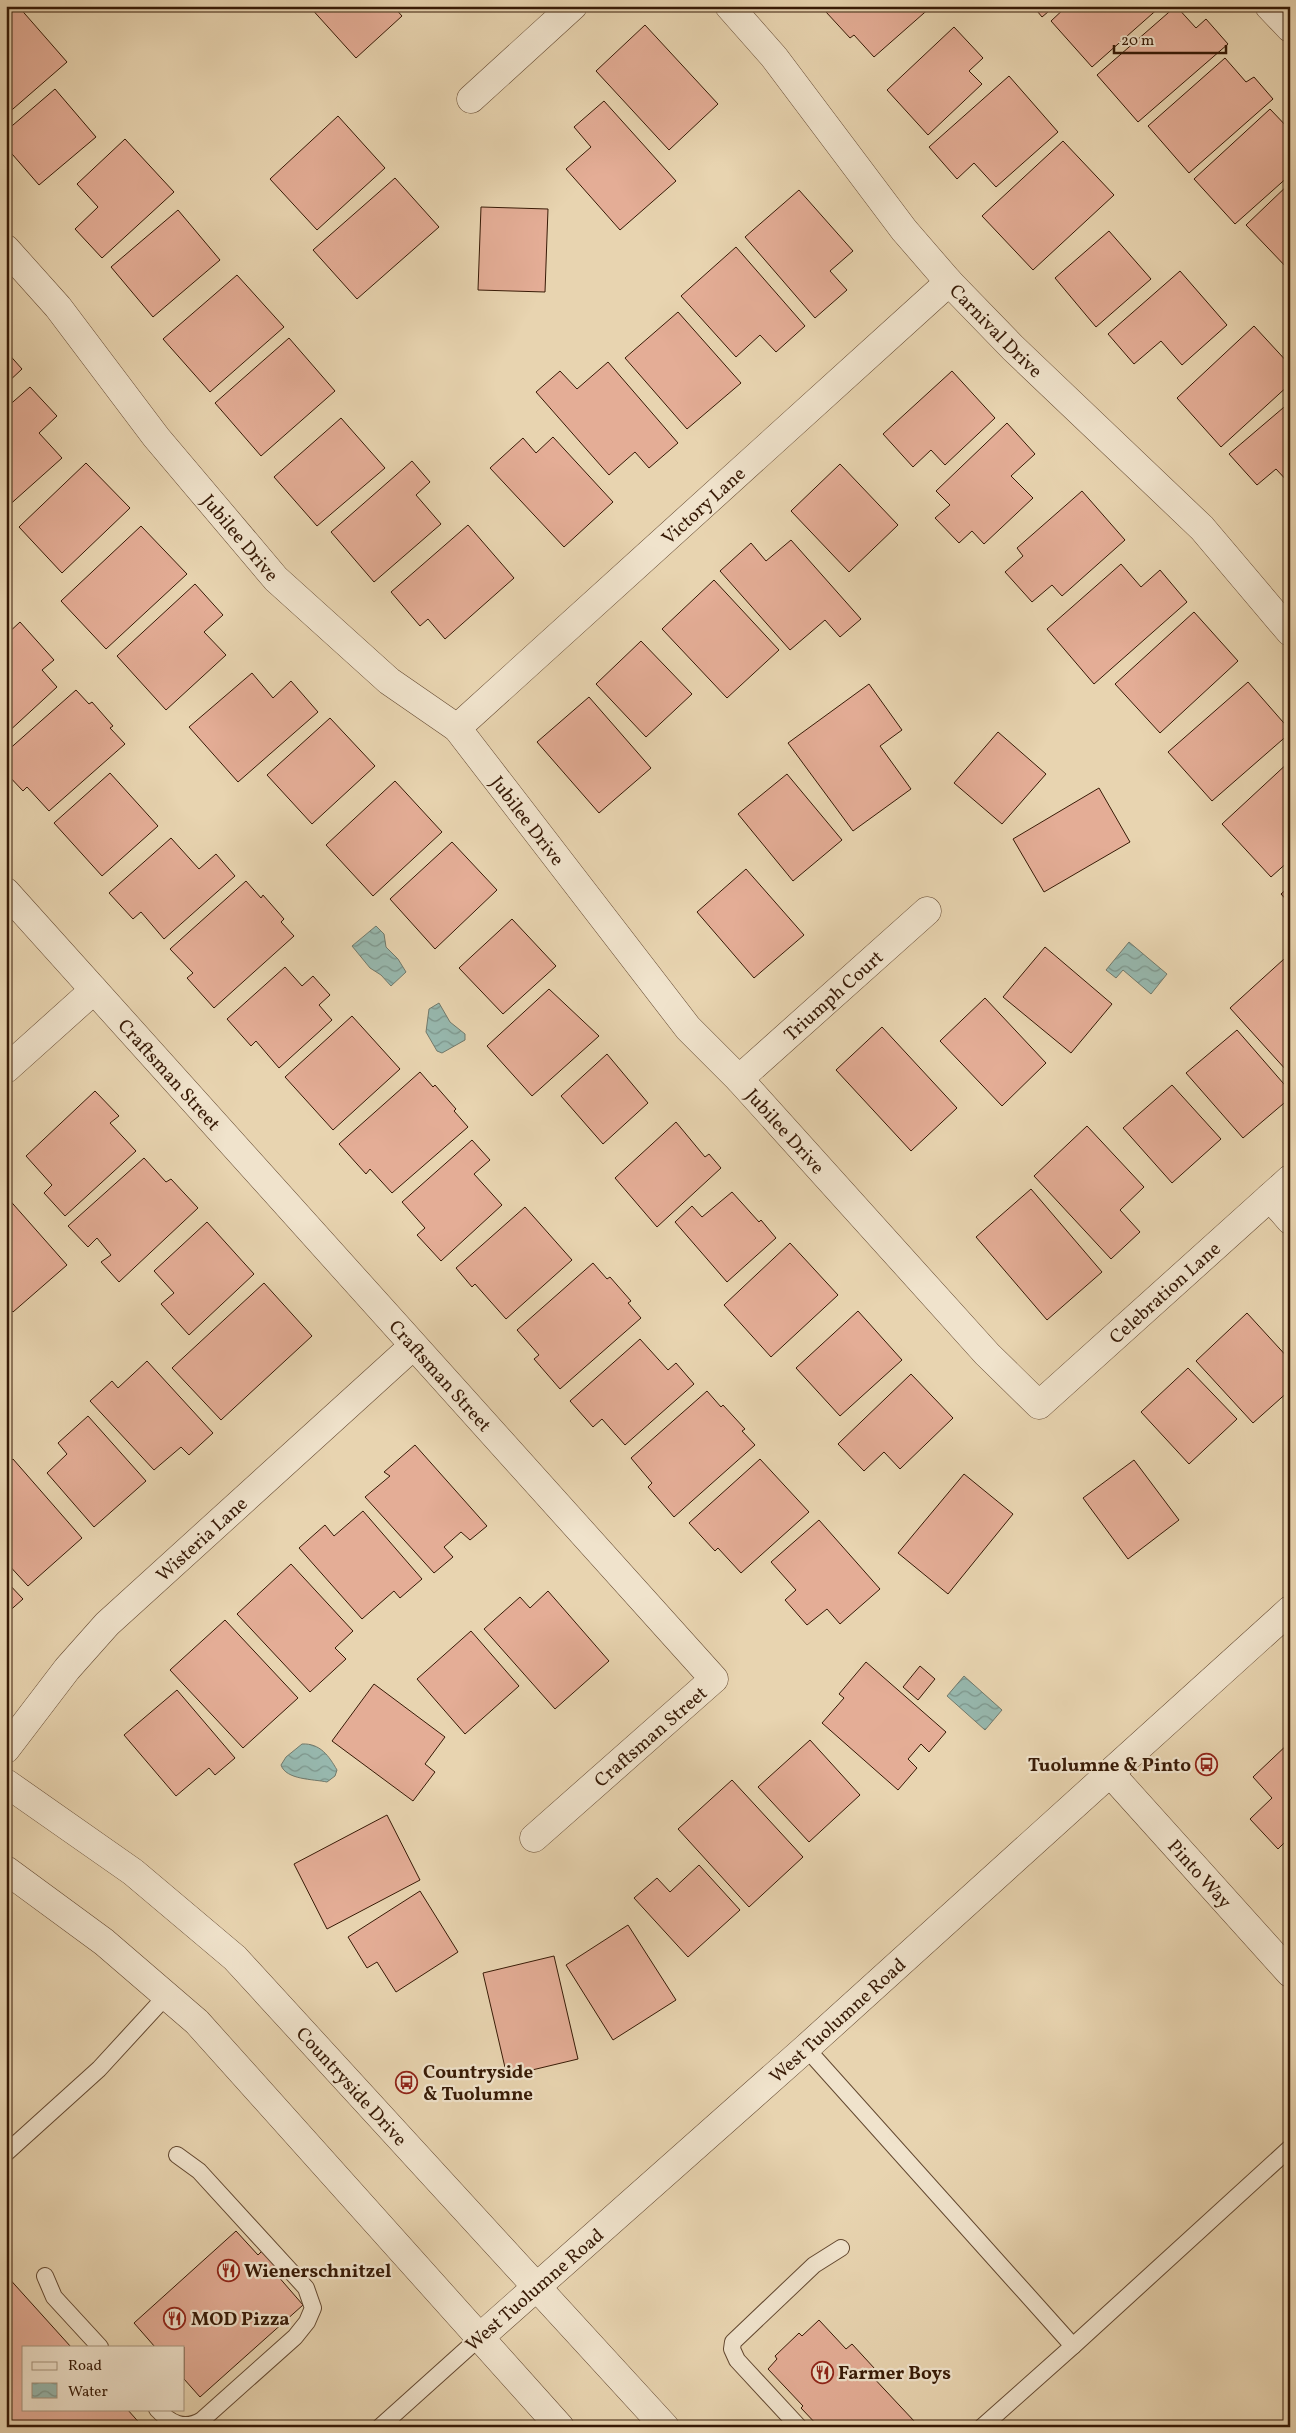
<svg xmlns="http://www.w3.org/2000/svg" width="1296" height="2433" viewBox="0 0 1296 2433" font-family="Vollkorn,serif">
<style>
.water{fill:url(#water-waves);stroke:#71796b}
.building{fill:#e4ad96;stroke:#371a06}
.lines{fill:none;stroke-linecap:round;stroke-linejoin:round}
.service-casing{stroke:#634830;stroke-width:18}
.minor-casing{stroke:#634830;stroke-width:29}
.tertiary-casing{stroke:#634830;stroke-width:29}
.service{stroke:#f0e3cc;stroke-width:16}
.minor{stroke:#f0e3cc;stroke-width:28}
.tertiary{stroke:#f0e3cc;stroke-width:28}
.labels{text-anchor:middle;stroke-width:4.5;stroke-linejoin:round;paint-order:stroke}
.street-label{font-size:19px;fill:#371a06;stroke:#f0e3cc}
.poi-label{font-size:19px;font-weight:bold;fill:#371a06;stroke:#f0e3cc;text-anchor:start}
</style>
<defs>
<pattern id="water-waves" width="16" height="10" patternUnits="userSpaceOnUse" patternTransform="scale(1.25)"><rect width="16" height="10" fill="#97b8ae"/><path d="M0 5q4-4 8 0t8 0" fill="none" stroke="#7c958c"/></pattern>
</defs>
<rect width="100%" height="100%" fill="#e8d4b0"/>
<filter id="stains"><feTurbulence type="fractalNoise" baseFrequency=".004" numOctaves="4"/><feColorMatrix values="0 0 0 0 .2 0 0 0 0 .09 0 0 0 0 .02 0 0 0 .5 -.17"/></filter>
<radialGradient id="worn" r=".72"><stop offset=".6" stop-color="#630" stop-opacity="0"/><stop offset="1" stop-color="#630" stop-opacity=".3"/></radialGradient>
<g class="water">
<path d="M376 926 384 934 386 947 398 959 406 972 391 986 381 975 370 968 352 946Z"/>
<path d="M1129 942 1167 974 1151 994 1123 970 1116 978 1106 970Z"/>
<path d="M439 1003 450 1022 465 1034V1040L442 1053 437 1051 426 1032 429 1009Z"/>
<path d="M964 1676 1002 1710 985 1730 947 1696Z"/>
<path d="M302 1744C320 1743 329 1756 337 1770L335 1776 327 1782C313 1779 286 1780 281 1765L286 1757Z"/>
</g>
<g class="building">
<path d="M18 6 67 62 6 115V16Z"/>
<path d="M309 6H393L402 16 356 58Z"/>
<path d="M833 6H932L874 57 854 35 850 38 826 12Z"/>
<path d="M1033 6H1055L1042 17Z"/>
<path d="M1067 6H1161L1092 67 1051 21Z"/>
<path d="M1176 6 1196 28 1206 19 1228 44 1138 122 1097 75Z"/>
<path d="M645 25 718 104 669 150 596 71Z"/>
<path d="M954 27 983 58 969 71 982 84 928 135 887 90Z"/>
<path d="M1225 58 1246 82 1254 77 1273 99 1189 173 1148 126Z"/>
<path d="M1009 76 1058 132 996 187 974 163 957 179 929 147Z"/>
<path d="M55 89 96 137 39 185 6 147V131Z"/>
<path d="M604 101 676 181 620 230 566 169 591 147 574 127Z"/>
<path d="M1270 109 1290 130V175L1235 224 1194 179Z"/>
<path d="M338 116 385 168 317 230 270 179Z"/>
<path d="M125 139 174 192 102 258 75 229 98 207 77 184Z"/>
<path d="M1063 141 1114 195 1033 270 982 216Z"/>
<path d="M395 178 439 227 357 299 313 250Z"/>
<path d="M1290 183V269L1289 270 1246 225Z"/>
<path d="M799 190 853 251 830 271 847 290 815 318 745 237Z"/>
<path d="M481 207 548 209 545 292 478 290Z"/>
<path d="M178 210 220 260 153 317 111 267Z"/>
<path d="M1109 231 1151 279 1096 327 1055 278Z"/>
<path d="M736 247 805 326 776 352 760 335 736 357 681 296Z"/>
<path d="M1180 271 1227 325 1182 365 1161 341 1134 364 1108 334Z"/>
<path d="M237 275 284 327 210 392 163 339Z"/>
<path d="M678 312 741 383 687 429 625 358Z"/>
<path d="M1254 326 1290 365V384L1221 447 1177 398Z"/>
<path d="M289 338 335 391 261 456 215 403Z"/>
<path d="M6 351 22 369 6 384Z"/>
<path d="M608 362 678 443 649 468 635 452 609 475 536 392 560 371 577 389Z"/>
<path d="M952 371 995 418 945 465 931 450 913 467 883 434Z"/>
<path d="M30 387 57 416 39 433 62 458 6 508V408Z"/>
<path d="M1290 402V484L1276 469 1257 485 1229 454Z"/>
<path d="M341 418 385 468 317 526 274 477Z"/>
<path d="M1007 423 1035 454 1011 476 1033 498 984 544 972 531 959 543 935 518 950 505 936 491Z"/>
<path d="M553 437 613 502 564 547 490 468 523 438 536 453Z"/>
<path d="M412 461 430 482 416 495 441 524 374 582 331 532Z"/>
<path d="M86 463 130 508 62 573 19 527Z"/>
<path d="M840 464 898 525 849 572 791 511Z"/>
<path d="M1082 491 1125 540 1062 596 1052 585 1032 602 1005 572 1023 556 1017 548Z"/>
<path d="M468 525 514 578 445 639 428 619 420 626 391 592Z"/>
<path d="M141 526 187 574 106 649 61 601Z"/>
<path d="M791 540 861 619 840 637 825 620 790 650 720 571 751 543 766 561Z"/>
<path d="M1121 564 1141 587 1160 570 1187 602 1094 684 1047 629Z"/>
<path d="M714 580 779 650 727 698 662 629Z"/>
<path d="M195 584 223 615 204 632 226 655 166 710 117 656Z"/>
<path d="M1194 612 1238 661 1160 733 1115 684Z"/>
<path d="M20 622 54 660 42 670 57 687 6 734V635Z"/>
<path d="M641 641 692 694 646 737 596 684Z"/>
<path d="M252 673 273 698 291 681 318 712 238 782 189 727Z"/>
<path d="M1248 682 1290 730V733L1212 801 1168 752Z"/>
<path d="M869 684 902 730 880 746 911 789 853 831 788 743Z"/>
<path d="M76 690 89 704 92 702 113 726 110 728 125 744 49 811 27 787 23 791 6 773V752Z"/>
<path d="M589 697 651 768 599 813 537 742Z"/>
<path d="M330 718 375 766 312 824 267 775Z"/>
<path d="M998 732 1046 774 1002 824 954 783Z"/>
<path d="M1290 761V860L1271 877 1222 824Z"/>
<path d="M110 773 158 826 102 876 54 823Z"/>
<path d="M787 774 842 840 793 881 738 814Z"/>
<path d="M395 781 442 832 373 896 326 845Z"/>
<path d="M1099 788 1130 842 1044 892 1013 839Z"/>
<path d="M171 838 199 869 216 854 235 876 164 939 141 912 133 919 109 893Z"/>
<path d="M452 842 497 890 435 949 390 899Z"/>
<path d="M746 869 804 935 754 978 697 912Z"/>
<path d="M246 881 261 898 263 895 284 919 281 922 294 936 214 1008 187 978 193 973 170 949Z"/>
<path d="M1290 886V904L1281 894Z"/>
<path d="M512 919 556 966 503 1014 459 968Z"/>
<path d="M1045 947 1112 1004 1071 1053 1003 997Z"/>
<path d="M1284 959 1290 965V1068L1287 1071 1230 1008Z"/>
<path d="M285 967 302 986 313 976 330 995 319 1005 332 1020 279 1068 256 1041 251 1046 227 1019Z"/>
<path d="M549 989 599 1036 532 1096 487 1046Z"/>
<path d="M985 998 1046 1063 1002 1106 940 1041Z"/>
<path d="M352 1016 400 1069 333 1130 285 1077Z"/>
<path d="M882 1027 957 1108 911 1151 836 1070Z"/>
<path d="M1237 1030 1290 1091V1098L1243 1138 1186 1073Z"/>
<path d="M607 1054 648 1103 603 1144 561 1096Z"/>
<path d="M420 1072 433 1087 435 1085 456 1109 454 1111 468 1127 392 1193 370 1169 366 1174 339 1144Z"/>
<path d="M1172 1085 1221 1139 1172 1183 1123 1128Z"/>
<path d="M95 1091 119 1116 110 1123 136 1151 65 1216 44 1193 52 1185 26 1156Z"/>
<path d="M676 1122 705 1157 709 1154 721 1168 657 1227 615 1178Z"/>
<path d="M1087 1126 1144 1187 1120 1210 1140 1232 1111 1259 1034 1176Z"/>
<path d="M472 1140 490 1160 474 1174 502 1205 441 1261 417 1235 425 1228 402 1202Z"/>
<path d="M144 1158 166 1182 171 1179 198 1208 119 1282 101 1262 111 1255 97 1238 88 1247 68 1226Z"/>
<path d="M1031 1189 1102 1272 1047 1320 976 1237Z"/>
<path d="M732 1192 759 1222 761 1220 776 1238 727 1282 675 1222 692 1206 702 1217Z"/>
<path d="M6 1196 67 1265 13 1312 6 1305Z"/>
<path d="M525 1207 572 1260 506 1319 475 1284 472 1287 456 1268Z"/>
<path d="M207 1222 254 1274 189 1335 161 1304 174 1293 154 1271Z"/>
<path d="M790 1243 838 1295 771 1357 724 1305Z"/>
<path d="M593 1263 607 1279 610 1277 631 1301 628 1303 641 1318 560 1389 534 1359 539 1355 517 1330Z"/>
<path d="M264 1283 312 1336 221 1420 172 1368Z"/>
<path d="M858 1311 902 1360 840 1416 796 1368Z"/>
<path d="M1247 1313 1290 1360V1390L1253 1423 1196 1361Z"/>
<path d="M640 1339 668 1370 676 1363 694 1384 625 1445 602 1419 593 1427 570 1401Z"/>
<path d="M147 1361 213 1433 189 1455 181 1447 154 1470 90 1401 112 1381 118 1388Z"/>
<path d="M1188 1368 1237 1419 1189 1464 1141 1412Z"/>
<path d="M911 1374 953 1418 900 1469 884 1452 864 1471 838 1444Z"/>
<path d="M707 1391 721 1407 723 1405 745 1429 742 1431 755 1445 674 1517 648 1487 652 1483 631 1458Z"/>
<path d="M88 1416 146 1481 94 1527 47 1473 67 1454 58 1443Z"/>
<path d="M415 1445 487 1526 470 1540 461 1532 444 1547 453 1557 434 1573 365 1497 390 1476 384 1472Z"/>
<path d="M13 1459 82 1538 28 1586 6 1562V1464Z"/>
<path d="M760 1459 809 1512 741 1573 718 1548 715 1551 689 1523Z"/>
<path d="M1134 1460 1179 1520 1128 1559 1083 1498Z"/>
<path d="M964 1474 1013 1514 948 1594 898 1553Z"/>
<path d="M363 1511 422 1579 400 1598 394 1591 362 1619 299 1548 325 1525 334 1536Z"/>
<path d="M819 1520 880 1589 840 1624 827 1609 807 1625 785 1600 796 1590 771 1562Z"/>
<path d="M291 1564 353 1631 335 1648 346 1659 310 1692 237 1614Z"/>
<path d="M6 1581 23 1599 6 1614Z"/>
<path d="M548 1591 609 1661 555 1709 484 1629 520 1597 530 1608Z"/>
<path d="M225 1620 298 1698 243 1748 170 1670Z"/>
<path d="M471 1631 519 1686 465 1734 417 1679Z"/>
<path d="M866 1662 946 1732 929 1752 921 1744 908 1759 917 1768 898 1790 822 1723 844 1698 839 1694Z"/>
<path d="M920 1666 935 1679 918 1700 903 1687Z"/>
<path d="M374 1684 445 1737 425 1764 435 1772 413 1801 332 1741Z"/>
<path d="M177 1690 235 1758 215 1775 209 1768 176 1796 124 1735Z"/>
<path d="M810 1740 860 1795 809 1842 758 1787Z"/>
<path d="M1290 1742V1837L1278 1849 1250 1819 1272 1798 1253 1777Z"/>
<path d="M732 1780 803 1857 749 1907 678 1829Z"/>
<path d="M387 1815 420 1880 327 1929 294 1864Z"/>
<path d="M699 1865 740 1910 688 1957 634 1898 657 1878 670 1892Z"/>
<path d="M420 1891 458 1952 396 1992 377 1962 367 1968 348 1937Z"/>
<path d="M628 1925 676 2000 613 2040 566 1965Z"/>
<path d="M554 1956 578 2059 507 2076 483 1973Z"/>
<path d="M236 2231 258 2255 264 2249 283 2270 277 2275 303 2305 200 2397 184 2379V2347H155L134 2323Z"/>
<path d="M6 2275 71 2347H24V2409H127L143 2427H6Z"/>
<path d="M819 2320 846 2349 852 2344 875 2369 870 2374 915 2422 909 2427H819L801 2408 803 2406 768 2369 777 2359 775 2356 799 2333 802 2336Z"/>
</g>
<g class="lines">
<defs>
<g id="service">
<path d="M806 2048 1073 2346 982 2427"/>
<path d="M6 2153 99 2069 167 1995"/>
<path d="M45 2276 54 2297 100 2347"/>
<path d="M1073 2346 1290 2148"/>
<path d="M157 2409C170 2423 184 2431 202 2420L295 2337 307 2322 313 2308 306 2288 199 2171 177 2155"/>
<path d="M380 2427 479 2338"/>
<path d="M799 2427 737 2360 732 2349 733 2342 814 2265 841 2248"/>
</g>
<g id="minor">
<path id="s1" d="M729 6 774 57 904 230 949 282 1013 348 1202 528 1290 632"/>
<path d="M1269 6 1290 28"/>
<path d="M471 99 573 6"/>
<path id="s2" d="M6 249 58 307 156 437 276 579 389 681 457 728 688 1028 739 1079 987 1354 1039 1405 1290 1179"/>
<path id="s3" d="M457 728 949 282"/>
<path id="s4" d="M6 892 714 1679 534 1838"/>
<path d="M6 1069 94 990"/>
<path id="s5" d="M739 1079 927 911"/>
<path d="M1270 1197 1290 1220"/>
<path id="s6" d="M6 1749 67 1669 107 1624 413 1346"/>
<path id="s7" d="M1110 1773 1290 1973"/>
</g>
<g id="tertiary">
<path id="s8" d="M6 1783 133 1872 235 1958 665 2427"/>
<path d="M6 1870 104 1942 197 2022 560 2427"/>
<path id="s9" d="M479 2338 806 2048 1290 1610"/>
</g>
</defs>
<use href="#service" class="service-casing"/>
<use href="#minor" class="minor-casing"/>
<use href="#tertiary" class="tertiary-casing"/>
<use href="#service" class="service"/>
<use href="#minor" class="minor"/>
<use href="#tertiary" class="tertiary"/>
</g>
<defs>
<symbol id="bus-ring" viewBox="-11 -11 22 22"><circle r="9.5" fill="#f0e3cc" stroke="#8f2418" stroke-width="1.5"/><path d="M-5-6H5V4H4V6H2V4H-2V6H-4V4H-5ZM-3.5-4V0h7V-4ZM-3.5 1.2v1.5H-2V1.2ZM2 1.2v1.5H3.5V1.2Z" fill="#8f2418"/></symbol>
<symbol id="restaurant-ring" viewBox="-11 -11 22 22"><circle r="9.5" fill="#f0e3cc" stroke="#8f2418" stroke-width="1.5"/><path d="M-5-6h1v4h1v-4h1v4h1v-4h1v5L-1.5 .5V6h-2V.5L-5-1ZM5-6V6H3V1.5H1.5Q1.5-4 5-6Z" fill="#8f2418"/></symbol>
</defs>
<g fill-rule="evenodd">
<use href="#bus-ring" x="1194" y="1752" width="25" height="25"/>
<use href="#bus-ring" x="394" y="2070" width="25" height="25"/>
<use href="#restaurant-ring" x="216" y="2258" width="25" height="25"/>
<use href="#restaurant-ring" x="162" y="2306" width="25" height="25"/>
<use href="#restaurant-ring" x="810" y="2360" width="25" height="25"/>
</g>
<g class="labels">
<g class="street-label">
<text dy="7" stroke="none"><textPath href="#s1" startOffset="421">Carnival Drive</textPath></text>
<text dy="7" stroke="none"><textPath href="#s3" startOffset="332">Victory Lane</textPath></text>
<text dy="7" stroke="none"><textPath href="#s2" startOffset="372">Jubilee Drive</textPath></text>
<text dy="7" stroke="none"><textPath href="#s2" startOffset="778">Jubilee Drive</textPath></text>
<text dy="7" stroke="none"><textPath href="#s5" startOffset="126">Triumph Court</textPath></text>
<text dy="7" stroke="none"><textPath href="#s4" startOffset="245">Craftsman Street</textPath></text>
<text dy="7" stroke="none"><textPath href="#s2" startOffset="1182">Jubilee Drive</textPath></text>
<text dy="7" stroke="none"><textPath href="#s2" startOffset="1724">Celebration Lane</textPath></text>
<text dy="7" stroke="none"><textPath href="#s4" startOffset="650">Craftsman Street</textPath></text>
<text dy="7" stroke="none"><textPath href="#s6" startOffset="288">Wisteria Lane</textPath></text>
<text transform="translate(650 1736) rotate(-41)" y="7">Craftsman Street</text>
<text dy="7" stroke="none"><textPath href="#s7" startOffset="135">Pinto Way</textPath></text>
<text dy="7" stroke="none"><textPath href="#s9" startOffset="479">West Tuolumne Road</textPath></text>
<text dy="7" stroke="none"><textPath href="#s8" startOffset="462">Countryside Drive</textPath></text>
<text transform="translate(534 2289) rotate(-41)" y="7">West Tuolumne Road</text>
</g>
<g class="poi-label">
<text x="1191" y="1771" text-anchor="end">Tuolumne &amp; Pinto</text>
<text x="423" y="2078">Countryside<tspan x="423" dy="22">&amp; Tuolumne</tspan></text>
<text x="244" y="2277">Wienerschnitzel</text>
<text x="191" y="2325">MOD Pizza</text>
<text x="838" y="2379">Farmer Boys</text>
</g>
</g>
<rect width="1296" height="2433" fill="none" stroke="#e8d4b0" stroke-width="25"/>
<rect x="8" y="8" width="1281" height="2418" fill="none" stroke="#371a06" stroke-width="2.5"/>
<rect x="12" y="12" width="1271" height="2408" fill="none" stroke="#371a06"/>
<rect x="22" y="2346" width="162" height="65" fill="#f0e3cc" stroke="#a6937d"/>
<rect x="32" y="2362" width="25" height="8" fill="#f0e3cc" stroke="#a6937d"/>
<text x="68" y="2370" font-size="15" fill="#371a06">Road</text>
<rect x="32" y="2383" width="25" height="15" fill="url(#water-waves)" stroke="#a6937d"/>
<text x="68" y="2396" font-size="15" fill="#371a06">Water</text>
<path d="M1114 45v8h112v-8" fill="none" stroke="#371a06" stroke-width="2.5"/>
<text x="1121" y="45" font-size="15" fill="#371a06" stroke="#f0e3cc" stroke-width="4" paint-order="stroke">20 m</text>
<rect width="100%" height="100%" filter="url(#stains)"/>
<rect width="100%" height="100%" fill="url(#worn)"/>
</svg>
